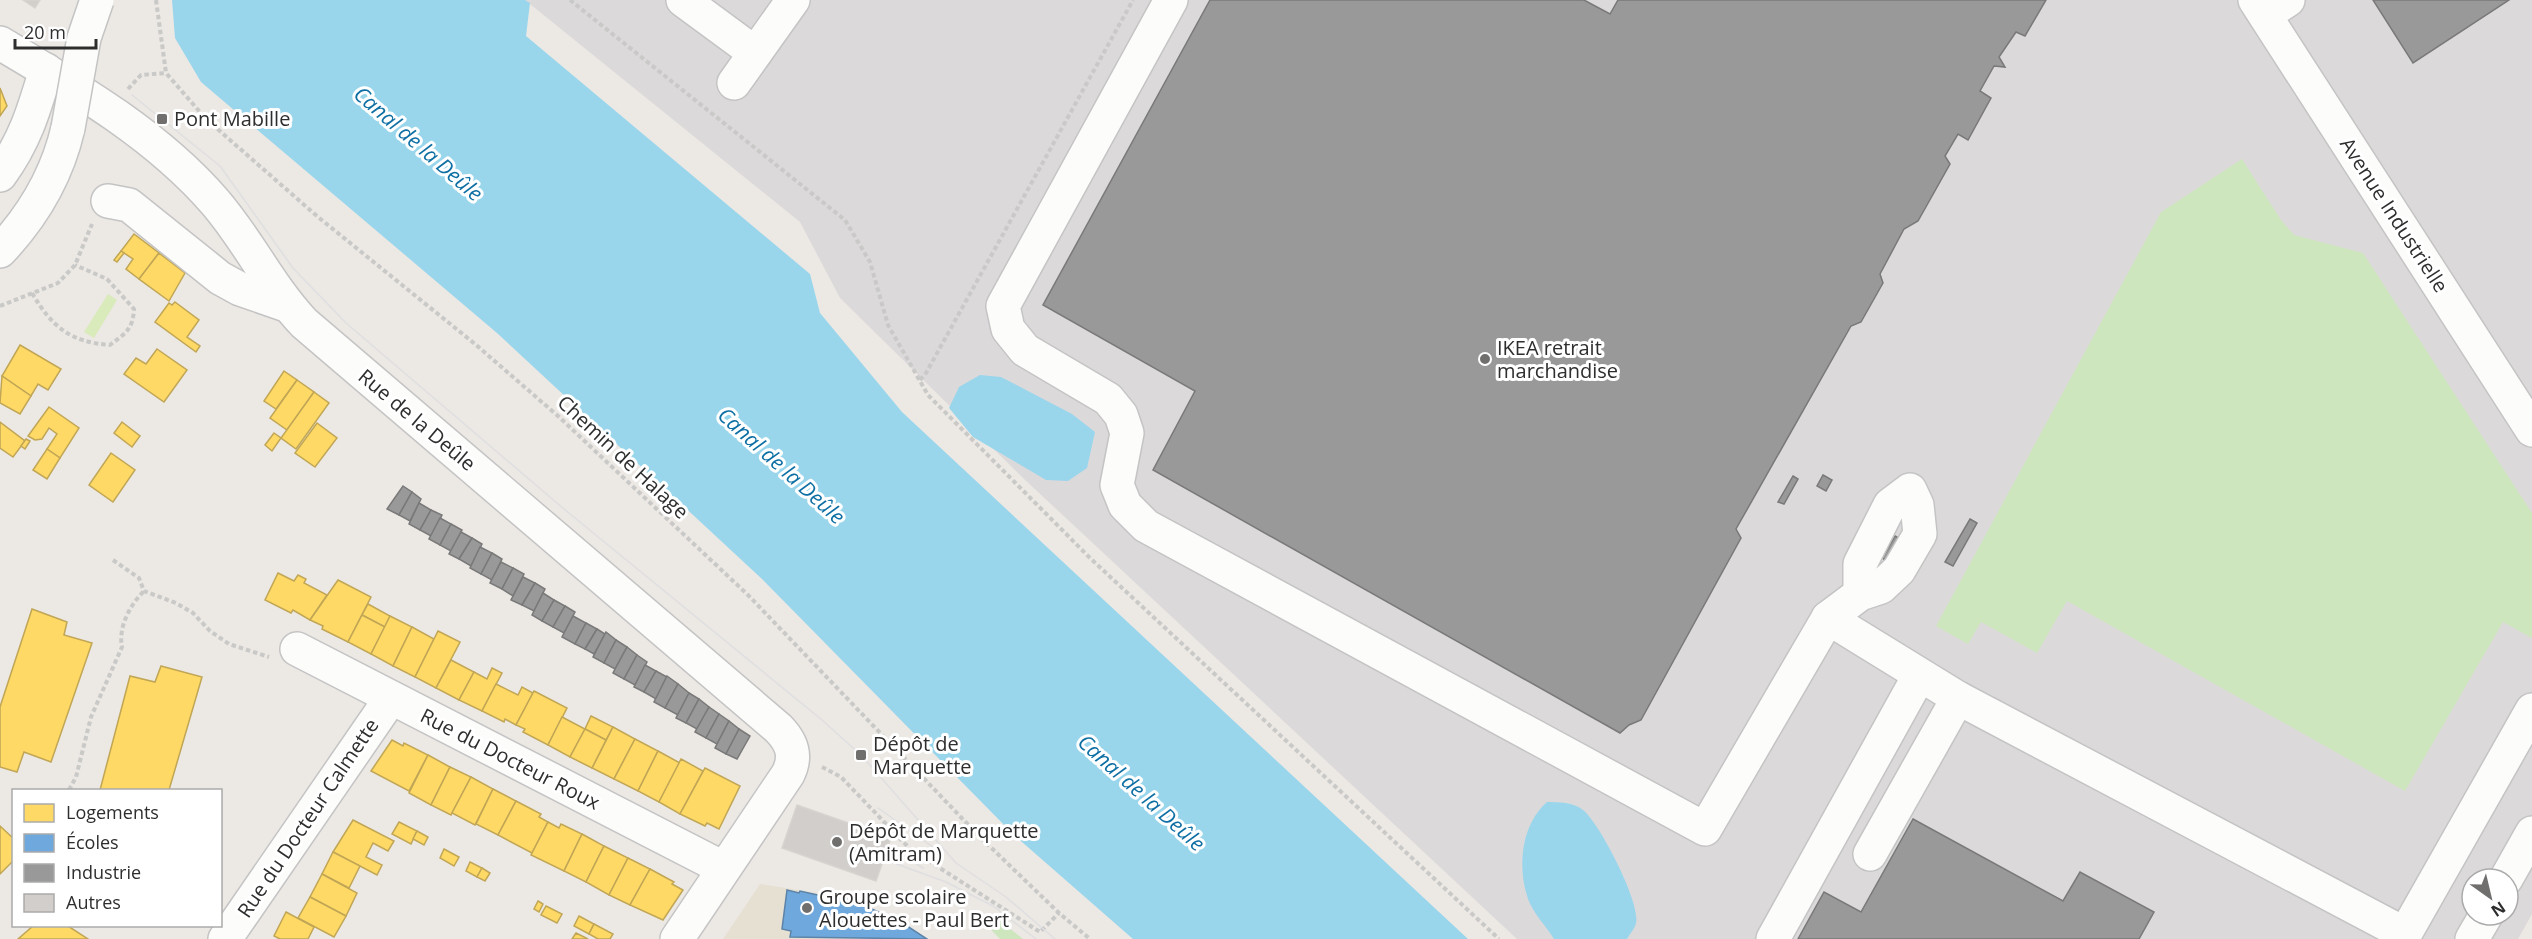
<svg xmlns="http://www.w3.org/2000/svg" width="2532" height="939" viewBox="0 0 2532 939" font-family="'Open Sans',sans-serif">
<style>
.industrial{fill:#dcd9db;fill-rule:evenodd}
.education{fill:#e6e0d3}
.green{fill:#cee6be}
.pitch{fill:#d9eabb}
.water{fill:#99d6ec}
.homes{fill:#ffd966;stroke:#c0a655;stroke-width:1.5}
.schools{fill:#6fa8dc;stroke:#5c83a8;stroke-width:1.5}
.industry{fill:#999;stroke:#797979;stroke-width:1.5}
.building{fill:#d1cecb;stroke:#d7d4d0;stroke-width:1.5}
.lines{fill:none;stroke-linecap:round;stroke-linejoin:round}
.minor-casing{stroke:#c5c4c5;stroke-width:36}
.path{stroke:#c9c9c8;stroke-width:4;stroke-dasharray:4.5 3;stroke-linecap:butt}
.minor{stroke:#fcfcfb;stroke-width:33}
.tram{stroke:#dfdfe1;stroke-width:1.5}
.minor-bridge-casing{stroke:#c5c4c5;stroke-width:36;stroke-linecap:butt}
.minor-bridge{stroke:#fcfcfb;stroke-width:33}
.poi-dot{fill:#706f6e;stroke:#fff;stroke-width:2}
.labels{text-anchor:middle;stroke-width:6;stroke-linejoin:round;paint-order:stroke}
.poi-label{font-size:20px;fill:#2e2e2e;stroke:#fff;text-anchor:start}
.street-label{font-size:20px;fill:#2e2e2e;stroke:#fff}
.water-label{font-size:21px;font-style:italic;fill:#0d6fa3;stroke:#fff}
</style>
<rect width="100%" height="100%" fill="#ece8e4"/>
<path class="industrial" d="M525 0H2532V914L2518 939H1517L1023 478 840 298 800 222ZM2472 879H2508V915H2472Z"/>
<path class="education" d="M760 884 837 896 880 912 927 939H723Z"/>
<g class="green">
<path d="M2242 159 2281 220 2294 235 2363 253 2532 513V638L2503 622 2405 791 2067 601 2037 653 1981 622 1968 644 1936 626 2161 212Z"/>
<path d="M976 914 998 919 1023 939H1000Z"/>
</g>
<path class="pitch" d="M108 294 117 300 94 338 84 332Z"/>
<g class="water">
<path d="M172 0H525L530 3 526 36 810 274 820 313 902 412 1468 939H1133L1013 834 762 579 497 333 201 82 175 38Z"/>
<path d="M980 375 1001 377 1072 414 1095 432 1087 468 1068 481 1046 480 973 437 949 408 959 387Z"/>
<path d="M1547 802C1559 802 1573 802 1583 810 1599 822 1641 903 1636 923 1635 928 1630 934 1627 939H1554C1546 926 1533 913 1528 899 1517 867 1521 825 1547 802Z"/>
</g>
<g class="homes">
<path d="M0 88 7 106 0 116Z"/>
<path d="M134 234 159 253 139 279 126 269 133 259 121 251Z"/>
<path d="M121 251 124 253 117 262 114 260Z"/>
<path d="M159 253 185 273 169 301 139 279Z"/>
<path d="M175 302 199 320 187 337 200 346 196 352 155 322 169 303 172 305Z"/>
<path d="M20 345 61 369 48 390 38 384 31 396 2 376Z"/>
<path d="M157 349 187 370 164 402 124 374 136 358 146 364Z"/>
<path d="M284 371 297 380 276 409 264 401Z"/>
<path d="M2 376 31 396 20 414 0 403Z"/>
<path d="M297 380 314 392 287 430 270 418Z"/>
<path d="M314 392 329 403 296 449 281 438Z"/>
<path d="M49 407 79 428 60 458 47 449 57 434 49 428 42 439 35 440 28 436Z"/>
<path d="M0 422 25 441 13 457 0 448Z"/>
<path d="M122 422 140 436 132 447 114 433Z"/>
<path d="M317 423 337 438 315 467 295 453Z"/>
<path d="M274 433 281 438 272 451 265 445Z"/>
<path d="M26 439 30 441 25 449 21 446Z"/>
<path d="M47 449 60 458 47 479 33 470Z"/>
<path d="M111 453 135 470 113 502 89 485Z"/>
<path d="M278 573 294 581 298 575 306 579 304 583 327 595 310 620 293 610 291 613 265 600Z"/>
<path d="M338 580 371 597 348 642 322 629 323 626 310 620Z"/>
<path d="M368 604 390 616 385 627 362 615Z"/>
<path d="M32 609 67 622 64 635 92 643 51 762 24 752 17 772 0 767V707Z"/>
<path d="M362 615 385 627 371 654 348 642Z"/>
<path d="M390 616 412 627 393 666 371 654Z"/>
<path d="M412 627 434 639 415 677 393 666Z"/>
<path d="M438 631 460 642 436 688 415 677Z"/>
<path d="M451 660 474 672 459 700 436 688Z"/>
<path d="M161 666 202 677 169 790H100L130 676 155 682Z"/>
<path d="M492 668 502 673 482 711 459 700 474 672 487 679Z"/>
<path d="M496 684 518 695 522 687 533 693 516 725 505 719 504 722 482 711Z"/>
<path d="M534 691 567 708 548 745 523 732 525 729 516 725Z"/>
<path d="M591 716 613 727 606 740 585 729Z"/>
<path d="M562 717 585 729 570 757 548 745Z"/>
<path d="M613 727 635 739 614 779 592 768Z"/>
<path d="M585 729 606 740 592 768 570 757Z"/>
<path d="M635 739 658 751 638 791 614 779Z"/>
<path d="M392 740 403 746 404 743 428 755 409 791 371 771Z"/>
<path d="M658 751 680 763 659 802 638 791Z"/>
<path d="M428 755 450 767 431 805 409 793Z"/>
<path d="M681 759 703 771 680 814 659 802Z"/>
<path d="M450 767 471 777 451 815 431 805Z"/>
<path d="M705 768 740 786 719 829 707 823 705 826 680 814Z"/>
<path d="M471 777 493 789 475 825 452 813Z"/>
<path d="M493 789 516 801 498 835 476 824Z"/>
<path d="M516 801 541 814 539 817 548 822 532 853 498 835Z"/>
<path d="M353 820 394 841 388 851 373 843 366 857 382 865 377 875 333 852Z"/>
<path d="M399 822 417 831 411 844 392 834Z"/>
<path d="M548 822 559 828 561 824 582 834 564 871 531 855Z"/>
<path d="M0 826 14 839V860L0 874Z"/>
<path d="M417 831 428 837 424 845 413 839Z"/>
<path d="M582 834 604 846 586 882 564 871Z"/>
<path d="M604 846 628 858 609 895 586 882Z"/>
<path d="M444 849 459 857 454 866 440 858Z"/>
<path d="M333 852 360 866 349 888 322 874Z"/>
<path d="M628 858 650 869 630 905 609 895Z"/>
<path d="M470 862 482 868 477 877 466 871Z"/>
<path d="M482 868 490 873 485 881 477 877Z"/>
<path d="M650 869 674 882 672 884 683 890 663 920 630 905Z"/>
<path d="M322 874 357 893 346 916 310 897Z"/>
<path d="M310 897 346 916 334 937 298 918Z"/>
<path d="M538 901 543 904 539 912 534 909Z"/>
<path d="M546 906 562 914 557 923 541 915Z"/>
<path d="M286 912 314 927 308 939H280L274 936Z"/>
<path d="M579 916 594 924 589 934 574 926Z"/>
<path d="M594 924 613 934 610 939H598L589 934Z"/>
<path d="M33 926H68L88 939H18Z"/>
<path d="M576 933 588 939H572Z"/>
</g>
<path class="schools" d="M787 890 799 893 800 891 836 899 837 896 859 903 904 924 927 939 790 937 791 931 782 929Z"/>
<g class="industry">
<path d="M1210 0H1584L1610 14 1618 0H2046L2025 36 2016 32 1999 57 2005 67 1994 66 1980 91 1991 98 1968 140 1958 134 1945 156 1950 164 1918 221 1904 229 1880 274 1883 283 1861 322 1851 326 1736 529 1741 538 1641 720 1629 725 1620 733 1153 470 1195 391 1043 305Z"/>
<path d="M2373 0H2509L2413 63Z"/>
<path d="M1823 475 1832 480 1826 491 1817 486Z"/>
<path d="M1793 476 1798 479 1784 504 1778 502Z"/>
<path d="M403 486 412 492 399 515 387 509Z"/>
<path d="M412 492 421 499 410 521 399 515Z"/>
<path d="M419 503 431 510 420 530 409 524Z"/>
<path d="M431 510 442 515 431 536 420 530Z"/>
<path d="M440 518 451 524 440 545 429 539Z"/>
<path d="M1970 519 1977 523 1953 566 1945 562Z"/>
<path d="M451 524 462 530 451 551 440 545Z"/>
<path d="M461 532 472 538 459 559 449 554Z"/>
<path d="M1895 536 1905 542 1892 564 1882 558Z"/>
<path d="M472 538 482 544 471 566 459 559Z"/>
<path d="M480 547 492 553 481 574 470 568Z"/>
<path d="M492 553 502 559 492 580 481 574Z"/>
<path d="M501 562 513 568 502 589 490 583Z"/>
<path d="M513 568 524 574 513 596 502 589Z"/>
<path d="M523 577 535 583 522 605 511 600Z"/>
<path d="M535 583 545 589 534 611 522 605Z"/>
<path d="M543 593 554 600 542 621 532 615Z"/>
<path d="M554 600 565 606 553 627 542 621Z"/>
<path d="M565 606 575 612 564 633 553 627Z"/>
<path d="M573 616 586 623 575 644 562 637Z"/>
<path d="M586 623 597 629 585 649 575 644Z"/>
<path d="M597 629 605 634 594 654 585 649Z"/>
<path d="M606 632 616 640 604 663 593 657Z"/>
<path d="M616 640 627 647 615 669 604 663Z"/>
<path d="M627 647 637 655 624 679 613 673Z"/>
<path d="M637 655 647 662 635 685 624 679Z"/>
<path d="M645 665 656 671 644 692 634 687Z"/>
<path d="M656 671 667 677 656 699 644 692Z"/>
<path d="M667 676 678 684 665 708 654 702Z"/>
<path d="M678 684 689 693 678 715 665 708Z"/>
<path d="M689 693 699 699 686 723 676 718Z"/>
<path d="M699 699 709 707 697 729 686 723Z"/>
<path d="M709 707 719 714 706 738 695 732Z"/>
<path d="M719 714 729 721 717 744 706 738Z"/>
<path d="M729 721 739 729 726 754 715 748Z"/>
<path d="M739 729 750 736 737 759 726 754Z"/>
<path d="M1913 819 2063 901 2080 872 2154 912 2139 939H1798L1824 892 1861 912Z"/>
</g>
<g class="building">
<path d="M23 0H40L35 8Z"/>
<path d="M797 805 891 838 876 881 782 848Z"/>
</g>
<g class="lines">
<defs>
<g id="minor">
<path d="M683 0 755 53"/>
<path d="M1171 0 1003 306 1008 329 1025 350 1108 399 1121 415 1127 433 1117 485 1125 505 1146 526 1705 829 1828 618 1958 698 2405 934 2532 710"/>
<path d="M2255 0 2532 430"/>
<path d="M2265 15 2288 0"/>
<path d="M0 43C76 88 156 134 215 202 248 240 269 286 304 323L778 728C792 742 797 756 788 774L677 939"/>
<path d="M734 83 793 0"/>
<path d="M0 175C25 141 34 110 46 70"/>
<path d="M108 201 129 205 220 278 240 289 286 305"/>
<path d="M0 251C34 215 57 176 68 128"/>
<path d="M1828 618 1860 594 1881 587 1899 570 1920 534 1917 505 1910 490 1890 505 1860 564V594"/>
<path d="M297 649 723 868"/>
<path d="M1870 854 1958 698"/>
<path d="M2506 879 2532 833"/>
<path d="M225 939 391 698"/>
<path d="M1773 939 1919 676"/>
<path d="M2472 939 2486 915"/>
</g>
</defs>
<use href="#minor" class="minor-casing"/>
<g class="path">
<path d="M156 0 166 73 206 119 318 217 475 344 558 416 748 595 978 835 1059 913 1090 939"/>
<path d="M570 0 845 220 870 262 888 325 928 395 1090 558 1499 939"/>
<path d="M128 89 141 75 166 73"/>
<path d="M32 293C52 327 70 342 110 345 126 333 133 329 134 309L107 279 75 265"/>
<path d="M0 306 58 283 75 265 92 224"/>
<path d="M920 380 926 373 1133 0"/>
<path d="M113 560 139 578 144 591 176 603 193 613 210 631 229 644 269 657"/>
<path d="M822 767 841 777 910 849 1040 932 1059 913"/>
<path d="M69 790 76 777 91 717 122 647C118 627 130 605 144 591"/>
</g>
<use href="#minor" class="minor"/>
<g class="tram">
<path d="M132 95 220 166 293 268 346 323 564 509 822 720 861 755 956 863 1006 897 1055 939"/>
<path d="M878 808 937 850"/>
<path d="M888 846 923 868"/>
<path d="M883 859 946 882 993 906 1036 939"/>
</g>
<defs>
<path id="minor-bridge" d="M68 128 84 38 97 0"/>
</defs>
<use href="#minor-bridge" class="minor-bridge-casing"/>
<use href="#minor-bridge" class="minor-bridge"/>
</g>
<g class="poi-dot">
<rect x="156" y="113" width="12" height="12" rx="3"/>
<circle cx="1485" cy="359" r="6"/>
<rect x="855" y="749" width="12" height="12" rx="3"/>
<circle cx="837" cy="842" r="6"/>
<circle cx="807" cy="908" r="6"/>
</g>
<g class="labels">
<g class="poi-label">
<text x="174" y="126">Pont Mabille</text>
<text x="1497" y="355">IKEA retrait<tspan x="1497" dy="23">marchandise</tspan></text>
<text x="873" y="751">Dépôt de<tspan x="873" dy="23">Marquette</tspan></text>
<text x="849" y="838">Dépôt de Marquette<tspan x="849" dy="23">(Amitram)</tspan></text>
<text x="819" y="904">Groupe scolaire<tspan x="819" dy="23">Alouettes - Paul Bert</tspan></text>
</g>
<g class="street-label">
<text transform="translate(2394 215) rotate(57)" y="7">Avenue Industrielle</text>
<text transform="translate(417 420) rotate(40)" y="7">Rue de la Deûle</text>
<text transform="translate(623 457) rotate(43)" y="7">Chemin de Halage</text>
<text transform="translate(510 759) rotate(27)" y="7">Rue du Docteur Roux</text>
<text transform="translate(308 818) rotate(-56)" y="7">Rue du Docteur Calmette</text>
</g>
<g class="water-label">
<text transform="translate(418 144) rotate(41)" y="7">Canal de la Deûle</text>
<text transform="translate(781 466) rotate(42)" y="7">Canal de la Deûle</text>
<text transform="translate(1141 793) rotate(42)" y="7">Canal de la Deûle</text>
</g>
</g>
<rect x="12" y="789" width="210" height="138" fill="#ffffff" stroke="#ababab" stroke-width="1.5"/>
<rect x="24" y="804" width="30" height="18" fill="#ffd966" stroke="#ababab" stroke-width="1.5"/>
<text x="66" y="819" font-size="18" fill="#2e2e2e">Logements</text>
<rect x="24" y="834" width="30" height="18" fill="#6fa8dc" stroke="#ababab" stroke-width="1.5"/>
<text x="66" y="849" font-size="18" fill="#2e2e2e">Écoles</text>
<rect x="24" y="864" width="30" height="18" fill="#999999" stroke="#ababab" stroke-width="1.5"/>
<text x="66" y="879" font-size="18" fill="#2e2e2e">Industrie</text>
<rect x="24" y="894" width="30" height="18" fill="#d1cecb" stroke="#ababab" stroke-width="1.5"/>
<text x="66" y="909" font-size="18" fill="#2e2e2e">Autres</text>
<g transform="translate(2490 897) rotate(146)"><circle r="28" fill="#ffffff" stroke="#ababab" stroke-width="1.5"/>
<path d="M0-4.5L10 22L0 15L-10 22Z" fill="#706f6e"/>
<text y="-9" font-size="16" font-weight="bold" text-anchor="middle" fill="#2e2e2e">N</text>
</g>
<path d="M15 39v9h81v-9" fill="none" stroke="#2e2e2e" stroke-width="3"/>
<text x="24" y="39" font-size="18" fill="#2e2e2e" stroke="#ffffff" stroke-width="4.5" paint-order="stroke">20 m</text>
</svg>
